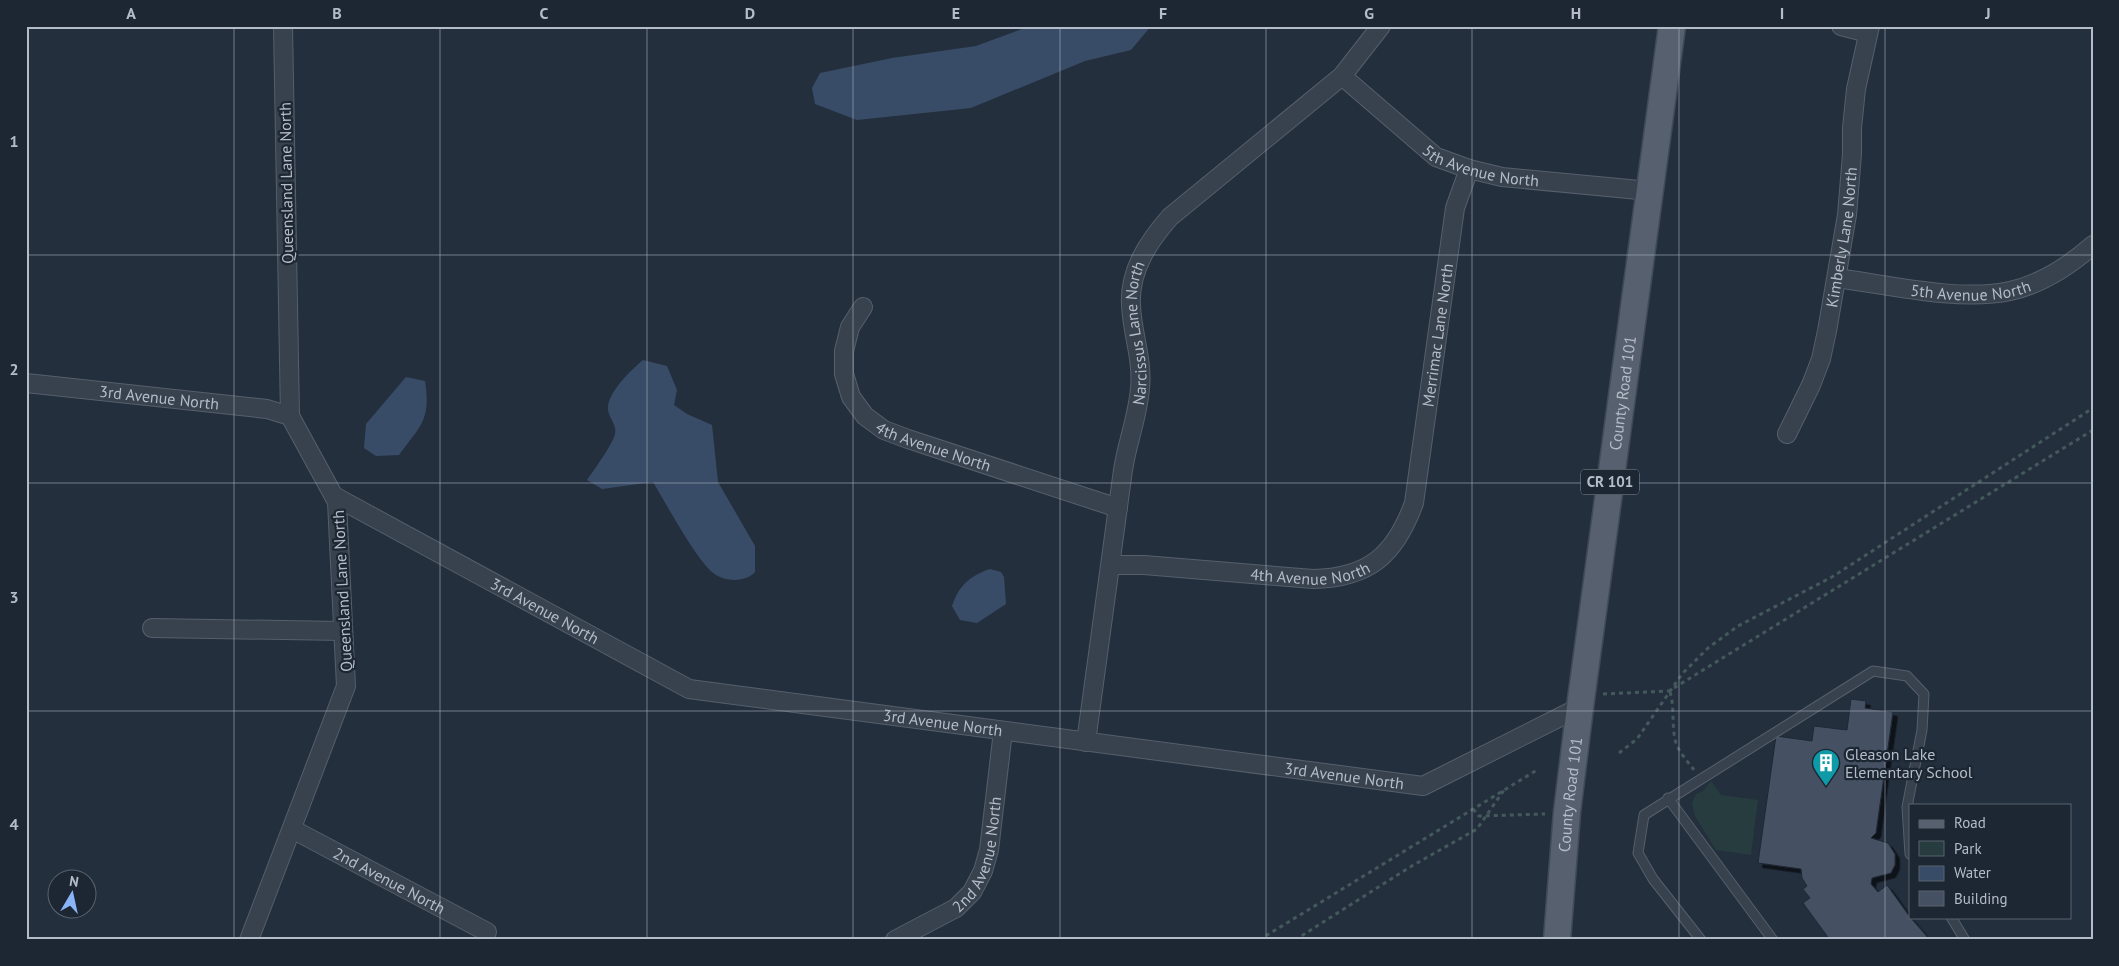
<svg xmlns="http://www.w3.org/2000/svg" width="2119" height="966" viewBox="0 0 2119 966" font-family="'PT Sans',sans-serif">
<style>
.green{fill:#263c3f}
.water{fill:#394c67}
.building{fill:#455162;stroke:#1f2835;filter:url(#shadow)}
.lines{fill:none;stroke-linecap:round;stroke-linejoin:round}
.service-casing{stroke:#565f6c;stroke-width:11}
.minor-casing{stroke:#565f6c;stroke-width:20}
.primary-casing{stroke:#414a57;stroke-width:29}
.path{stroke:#44595c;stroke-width:3;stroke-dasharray:4 4;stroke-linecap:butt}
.service{stroke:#38414e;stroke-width:9}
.minor{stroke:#38414e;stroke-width:18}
.primary{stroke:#56606e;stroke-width:26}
.grid{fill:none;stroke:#b4bcc9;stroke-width:1;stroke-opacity:0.55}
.labels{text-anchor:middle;stroke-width:4.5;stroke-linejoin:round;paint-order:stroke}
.shield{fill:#1d2633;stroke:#878f9c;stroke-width:1}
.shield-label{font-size:15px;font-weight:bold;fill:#b4bcc9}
.street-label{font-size:16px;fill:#b4bcc9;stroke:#1d2633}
.poi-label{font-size:16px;fill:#b4bcc9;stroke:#1d2633;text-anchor:start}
.neatline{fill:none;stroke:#b4bcc9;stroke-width:2}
.grid-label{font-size:16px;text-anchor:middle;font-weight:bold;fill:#b4bcc9}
</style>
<defs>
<filter id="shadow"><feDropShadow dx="4.5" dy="4.5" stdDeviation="0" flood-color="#0009"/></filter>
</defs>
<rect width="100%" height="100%" fill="#242f3e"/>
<path class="green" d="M1711 781 1721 795 1758 800 1751 855 1716 850 1695 816 1692 804 1696 794 1703 791Z"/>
<g class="water">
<path d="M1030 26H1151L1131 50 1085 61 971 108 857 120 815 104 812 88 820 73 892 58 976 46Z"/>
<path d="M643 360 667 366 677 390 674 405 687 414 712 425 718 482 755 546V572C746 582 727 582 716 575 698 564 666 503 653 482L602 489 587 480C594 470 613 444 615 434 617 424 609 419 608 409 607 393 631 370 643 360Z"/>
<path d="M406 377 425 381C431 420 421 425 399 455L376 456 364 448 366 424Z"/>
<path d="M990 569 1001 572 1004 577 1006 604 977 623 960 620 952 606C959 585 970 576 990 569Z"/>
</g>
<path class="building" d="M1851 699 1866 701 1865 708 1893 712 1876 833 1871 838 1888 843 1895 854V865L1891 873 1872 878 1871 884 1878 892 1887 885 1910 917 1930 940H1830L1803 903 1810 898 1803 889 1807 886 1802 878 1801 869 1758 863 1776 736 1812 741 1814 726 1847 730Z"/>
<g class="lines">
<defs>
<g id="service">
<path d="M1668 798 1773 940"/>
<path d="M1951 917 1965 940"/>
<path d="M1701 940 1653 879 1638 853 1644 815 1873 671 1907 676 1924 694 1922 730 1907 807 1910 854"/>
</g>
<g id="minor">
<path d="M1841 26 1868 33"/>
<path id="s1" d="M1342 76 1436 157 1469 169 1502 177 1650 191"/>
<path id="s2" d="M1837 278C1889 285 1960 302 2010 291 2042 284 2069 266 2093 245"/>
<path id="s3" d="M863 307 850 327 844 351V374L851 397 865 416 884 430 908 439 1118 508"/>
<path id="s4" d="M26 383 267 409 290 416"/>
<path id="s5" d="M1787 434 1811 385 1821 359 1827 331 1847 215 1852 154V128L1856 89 1870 26"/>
<path id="s6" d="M334 496 689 689 1423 786 1580 707"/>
<path id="s7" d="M1111 565H1144L1313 579C1369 578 1395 555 1414 503L1455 208 1469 169"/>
<path d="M152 628 343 631"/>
<path id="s8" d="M1086 742 1123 470C1127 443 1138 416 1140 388 1143 360 1132 333 1131 305 1129 270 1149 241 1170 217L1342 76 1381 26"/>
<path id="s9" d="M292 829 487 932"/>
<path d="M249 940 346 686 337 502 290 416 283 26"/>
<path id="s10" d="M895 940 956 908 972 892 983 871 989 850 1003 731"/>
</g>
<g id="primary">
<path id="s11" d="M1557 940 1567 812 1580 707 1672 26"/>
</g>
</defs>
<use href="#service" class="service-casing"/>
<use href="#minor" class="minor-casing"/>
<use href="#primary" class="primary-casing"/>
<g class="path">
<path d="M1670 692C1675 708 1671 726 1676 743 1679 752 1688 762 1694 770"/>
<path d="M1603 694 1669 691 2093 430"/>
<path d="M1619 753 1637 739 1682 674 1708 648 1738 626 1832 577 2093 408"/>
<path d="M1473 809 1479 816 1545 814"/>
<path d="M1259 940 1537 770"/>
<path d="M1295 940 1410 867 1477 829 1504 790"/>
</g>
<use href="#service" class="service"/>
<use href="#minor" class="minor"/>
<use href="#primary" class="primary"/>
</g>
<path class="grid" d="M234 26V940M440 26V940M647 26V940M853 26V940M1060 26V940M1266 26V940M1472 26V940M1679 26V940M1885 26V940M26 255H2093M26 483H2093M26 711H2093"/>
<defs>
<symbol id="building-pin" viewBox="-11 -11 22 30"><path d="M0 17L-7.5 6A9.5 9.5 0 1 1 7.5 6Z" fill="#0f9aa8" stroke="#1d2633"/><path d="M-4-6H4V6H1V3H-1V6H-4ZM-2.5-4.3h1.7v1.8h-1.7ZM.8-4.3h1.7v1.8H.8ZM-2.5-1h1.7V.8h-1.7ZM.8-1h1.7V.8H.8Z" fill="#fff"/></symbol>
</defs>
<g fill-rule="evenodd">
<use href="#building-pin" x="1810" y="747" width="32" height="43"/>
</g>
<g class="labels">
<rect class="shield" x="1581" y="469.5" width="58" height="25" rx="4"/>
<g class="shield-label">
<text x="1610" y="487">CR 101</text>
</g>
<g class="street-label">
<text dy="6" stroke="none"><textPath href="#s1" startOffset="170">5th Avenue North</textPath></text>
<text transform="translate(286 183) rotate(-91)" y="6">Queensland Lane North</text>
<text dy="6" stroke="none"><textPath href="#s5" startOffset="206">Kimberly Lane North</textPath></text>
<text dy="6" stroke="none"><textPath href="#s2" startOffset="135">5th Avenue North</textPath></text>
<text dy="6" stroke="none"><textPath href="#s8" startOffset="414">Narcissus Lane North</textPath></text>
<text dy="6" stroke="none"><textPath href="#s7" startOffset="509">Merrimac Lane North</textPath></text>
<text dy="6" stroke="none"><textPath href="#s11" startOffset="551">County Road 101</textPath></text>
<text dy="6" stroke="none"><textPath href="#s4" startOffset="134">3rd Avenue North</textPath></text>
<text dy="6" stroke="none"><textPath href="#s3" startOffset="195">4th Avenue North</textPath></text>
<text dy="6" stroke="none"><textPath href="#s7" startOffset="200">4th Avenue North</textPath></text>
<text transform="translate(342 591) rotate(-93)" y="6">Queensland Lane North</text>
<text dy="6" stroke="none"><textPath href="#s6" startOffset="240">3rd Avenue North</textPath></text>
<text dy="6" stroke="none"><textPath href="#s6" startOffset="660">3rd Avenue North</textPath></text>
<text dy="6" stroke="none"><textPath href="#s6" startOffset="1065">3rd Avenue North</textPath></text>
<text dy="6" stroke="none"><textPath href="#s11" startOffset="146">County Road 101</textPath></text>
<text dy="6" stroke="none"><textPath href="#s10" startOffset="129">2nd Avenue North</textPath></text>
<text dy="6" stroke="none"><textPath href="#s9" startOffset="110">2nd Avenue North</textPath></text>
</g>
<g class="poi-label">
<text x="1845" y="760">Gleason Lake<tspan x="1845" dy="18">Elementary School</tspan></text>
</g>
</g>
<rect width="2119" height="966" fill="none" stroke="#1d2633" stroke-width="55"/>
<rect x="1909" y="804" width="162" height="115" fill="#1d2633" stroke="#59626f"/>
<rect x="1919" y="820" width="25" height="8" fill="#56606e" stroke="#59626f"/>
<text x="1954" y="828" font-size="15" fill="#b4bcc9">Road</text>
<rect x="1919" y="841" width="25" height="15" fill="#263c3f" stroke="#59626f"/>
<text x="1954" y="854" font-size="15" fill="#b4bcc9">Park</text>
<rect x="1919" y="866" width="25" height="15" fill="#394c67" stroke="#59626f"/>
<text x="1954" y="878" font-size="15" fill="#b4bcc9">Water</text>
<rect x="1919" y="891" width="25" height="15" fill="#455162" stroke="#59626f"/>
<text x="1954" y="904" font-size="15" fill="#b4bcc9">Building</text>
<g transform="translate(72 894) rotate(9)"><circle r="24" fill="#1d2633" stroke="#59626f"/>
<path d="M0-4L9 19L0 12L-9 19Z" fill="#8ab4f8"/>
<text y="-8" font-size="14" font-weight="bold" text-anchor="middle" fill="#b4bcc9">N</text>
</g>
<rect x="28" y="28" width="2064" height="910" class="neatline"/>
<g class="grid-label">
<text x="131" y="19">A</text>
<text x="337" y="19">B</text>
<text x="544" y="19">C</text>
<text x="750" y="19">D</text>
<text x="956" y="19">E</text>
<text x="1163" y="19">F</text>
<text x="1369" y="19">G</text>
<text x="1576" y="19">H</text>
<text x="1782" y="19">I</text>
<text x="1988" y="19">J</text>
<text x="14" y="147">1</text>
<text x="14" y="375">2</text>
<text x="14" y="603">3</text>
<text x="14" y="830">4</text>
</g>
</svg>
